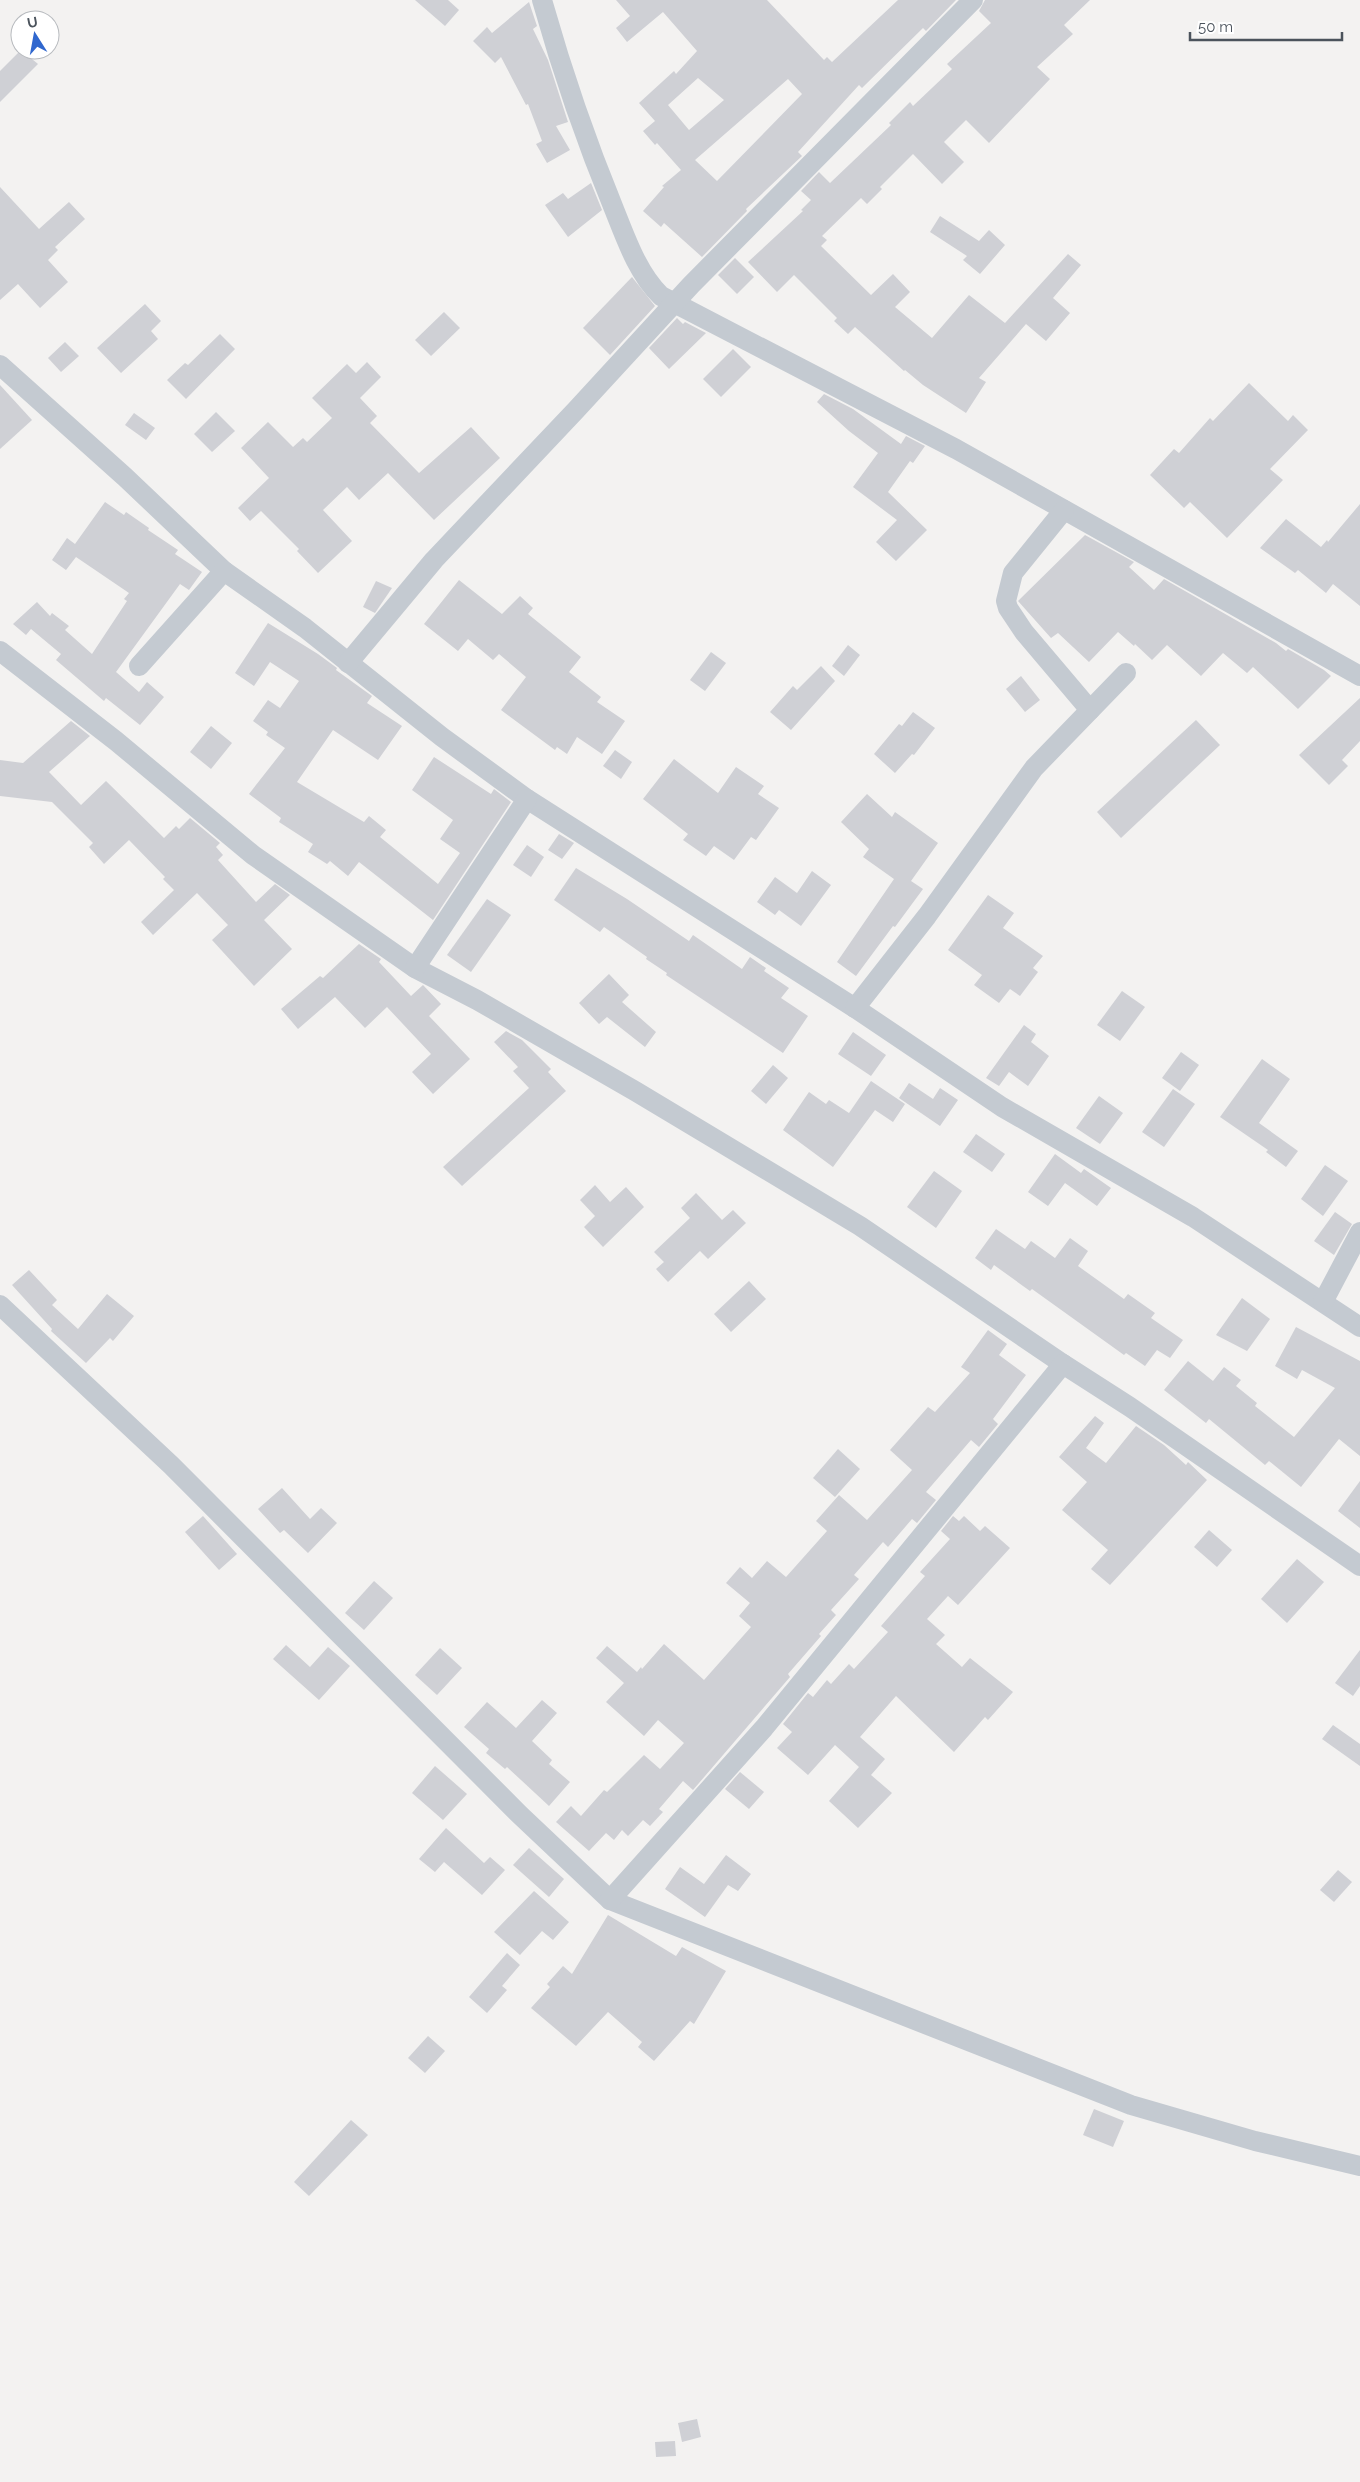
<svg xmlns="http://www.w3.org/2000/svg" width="1360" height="2482" viewBox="0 0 1360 2482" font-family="Raleway,sans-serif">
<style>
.building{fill:#cfd0d5;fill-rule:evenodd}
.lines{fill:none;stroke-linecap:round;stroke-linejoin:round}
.minor{stroke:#c4cad1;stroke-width:20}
</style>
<rect width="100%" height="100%" fill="#f3f2f1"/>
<g class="building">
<path d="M415 0H448L459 10 445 26Z"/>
<path d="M616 0H767L824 60 827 57 832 62 898 0H956L926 31 923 28 862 88 859 85 798 152 802 156 746 209 747 211 702 257 664 223 661 227 643 211 664 187 662 186 681 170 657 143 655 145 643 131 655 121 639 103 674 71 676 74 697 51 663 12 627 42 616 28 630 16ZM698 78 724 100 689 130 668 105ZM788 79 802 94 717 181 695 160Z"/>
<path d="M985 0H1090L1064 25 1073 34 1037 67 1050 79 989 143 966 120 944 142 964 162 942 184 913 154 880 187 882 189 867 204 861 198 822 236 827 240 821 246 871 295 893 274 910 292 895 307 932 338 969 295 1005 323 1068 254 1081 265 1053 298 1070 313 1046 341 1026 324 979 378 986 382 966 413 923 385 905 370 904 371 855 327 848 334 834 321 837 318 794 275 777 292 748 262 803 211 801 210 811 200 801 191 819 172 830 183 891 125 889 123 910 102 913 106 952 69 947 64 991 23 979 11Z"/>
<path d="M529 2 537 26 533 29 548 60 568 122 556 126 570 150 547 163 536 144 542 141 528 104 526 105 501 57 495 63 473 41 487 27 492 33Z"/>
<path d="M21 50 38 64 0 102V71Z"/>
<path d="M591 183 602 210 568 237 545 205 563 193 568 199Z"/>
<path d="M0 187 39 229 69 202 85 219 55 247 58 250 48 260 68 282 40 308 18 284 0 300Z"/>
<path d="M940 216 979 241 989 230 1005 245 980 274 963 260 967 256 930 232Z"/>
<path d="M735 258 754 277 737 294 718 275Z"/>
<path d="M632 277 655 306 610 355 583 328Z"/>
<path d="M145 304 161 321 151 331 158 339 121 373 97 348Z"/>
<path d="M444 312 460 328 431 356 415 340Z"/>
<path d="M677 318 683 324 685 322 706 333 669 369 649 348Z"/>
<path d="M220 334 235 349 186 399 167 380 185 363 188 365Z"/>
<path d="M65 342 79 356 61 372 48 358Z"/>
<path d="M733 349 751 367 721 397 703 379Z"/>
<path d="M367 362 381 377 360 398 377 416 370 423 419 473 471 427 500 458 434 520 388 473 359 500 347 487 323 510 352 541 318 573 297 551 299 549 261 511 250 521 238 508 269 478 241 448 268 422 293 447 303 438 307 442 332 418 312 398 347 364 356 373Z"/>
<path d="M1249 383 1288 421 1293 415 1308 430 1270 469 1283 480 1227 538 1190 502 1184 508 1150 475 1174 449 1179 453 1210 418 1213 421Z"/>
<path d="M0 385 32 420 0 449Z"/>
<path d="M824 394 853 409 901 444 906 436 925 446 913 463 910 461 888 492 927 530 896 561 876 542 897 520 853 487 878 453 849 431 817 402Z"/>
<path d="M216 412 235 431 212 452 194 434Z"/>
<path d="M134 413 155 428 146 440 125 425Z"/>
<path d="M105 502 124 515 126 512 149 528 148 530 178 550 175 554 202 572 189 590 180 584 116 672 139 692 147 682 164 697 140 725 106 698 104 701 56 660 61 654 31 629 26 635 13 624 37 602 50 616 52 613 69 626 65 630 92 654 127 601 124 599 129 593 76 557 66 570 52 560 67 538 75 544Z"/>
<path d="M1360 504V606L1333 584 1326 593 1298 570 1295 573 1260 548 1286 519 1321 547 1327 540 1328 542Z"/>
<path d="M1085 535 1134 562 1129 567 1154 590 1164 579 1276 643 1286 651 1288 649 1324 670 1331 676 1298 709 1253 667 1247 673 1223 653 1201 676 1167 645 1152 660 1135 644 1134 646 1118 632 1089 662 1058 633 1051 638 1018 601Z"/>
<path d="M459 580 502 614 520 596 533 608 528 614 581 657 569 672 601 697 597 702 625 721 602 754 577 737 567 754 557 747 555 750 501 710 526 677 499 654 493 660 468 639 458 651 424 624Z"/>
<path d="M376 581 392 588 375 613 363 607Z"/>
<path d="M268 623 318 654 337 668 336 670 372 696 367 703 402 726 378 760 333 730 297 782 364 822 369 816 386 830 380 837 438 884 460 853 440 839 453 820 412 790 434 757 491 794 494 789 511 802 433 920 359 862 348 876 330 861 327 864 308 852 313 844 279 822 281 818 249 794 285 748 266 735 268 732 253 721 268 700 280 708 299 681 270 662 254 686 235 673Z"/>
<path d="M848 645 860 655 844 676 832 666Z"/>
<path d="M711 652 726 663 705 691 690 680Z"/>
<path d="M821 666 835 681 791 730 770 712 793 686 797 690Z"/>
<path d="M1021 676 1040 700 1025 712 1006 689Z"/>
<path d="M1360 698V741L1342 760 1348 766 1329 785 1299 755Z"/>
<path d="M913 712 935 728 914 755 912 754 895 773 874 754 899 724 902 726Z"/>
<path d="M1196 720 1220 745 1121 838 1097 812Z"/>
<path d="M71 721 90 736 49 772 81 805 106 781 164 838 176 826 179 829 190 818 220 843 216 847 223 855 218 860 256 902 275 884 290 895 264 920 292 949 254 986 212 940 228 925 197 893 153 935 141 922 174 890 163 879 165 877 129 840 104 864 89 847 93 843 52 802 0 796V760L23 763Z"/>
<path d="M211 726 232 743 211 769 190 752Z"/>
<path d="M615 750 632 762 621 779 603 766Z"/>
<path d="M674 759 718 793 736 767 764 786 758 794 779 808 756 840 751 837 734 860 714 846 706 856 683 840 688 834 643 799Z"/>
<path d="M867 794 892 817 895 812 938 843 911 881 923 889 895 927 893 926 856 976 837 962 894 879 863 857 869 849 841 822Z"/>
<path d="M559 834 574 843 562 859 548 850Z"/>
<path d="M527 845 544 857 531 877 513 865Z"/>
<path d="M576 868 627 899 689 941 693 935 742 969 750 957 766 968 764 971 789 988 781 998 808 1016 783 1053 666 975 667 973 646 959 647 957 604 927 600 932 554 900Z"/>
<path d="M812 871 831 885 801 926 779 910 775 915 757 902 775 877 797 893Z"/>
<path d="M988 895 1014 913 1003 928 1043 956 1033 968 1038 972 1020 996 1010 989 999 1003 974 985 982 975 948 950Z"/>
<path d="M487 899 511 915 471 972 447 955Z"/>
<path d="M359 944 381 959 379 962 411 996 423 985 441 1004 429 1016 470 1059 433 1094 412 1072 431 1054 387 1007 365 1028 335 997 298 1029 281 1009 320 976 323 978Z"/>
<path d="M609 974 629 995 622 1002 656 1032 645 1047 607 1017 599 1024 579 1003Z"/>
<path d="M1122 991 1145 1007 1120 1041 1097 1025Z"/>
<path d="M1024 1025 1036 1034 1031 1042 1049 1056 1028 1086 1009 1072 999 1086 986 1078Z"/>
<path d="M506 1031 522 1040 551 1069 548 1072 566 1091 462 1186 443 1167 529 1088 513 1071 518 1067 494 1042Z"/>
<path d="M853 1032 886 1055 871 1076 838 1054Z"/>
<path d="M1181 1052 1199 1065 1180 1091 1162 1078Z"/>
<path d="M1262 1059 1290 1079 1259 1123 1298 1151 1286 1167 1266 1152 1268 1150 1220 1117Z"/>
<path d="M773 1065 788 1078 766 1104 751 1091Z"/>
<path d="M871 1081 905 1104 893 1122 875 1110 833 1167 783 1130 809 1092 826 1104 829 1100 849 1113Z"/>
<path d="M909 1083 933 1099 940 1088 958 1100 940 1126 899 1098Z"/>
<path d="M1173 1089 1195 1104 1164 1147 1142 1132Z"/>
<path d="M1099 1096 1123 1113 1100 1144 1076 1128Z"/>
<path d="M976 1134 1005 1154 992 1172 963 1152Z"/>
<path d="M1055 1154 1081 1173 1084 1169 1111 1188 1097 1206 1065 1183 1048 1206 1028 1192Z"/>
<path d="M1325 1165 1348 1181 1323 1216 1301 1199Z"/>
<path d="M934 1171 962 1191 936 1228 907 1207Z"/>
<path d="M595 1185 610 1202 626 1187 644 1207 603 1247 584 1227 595 1216 580 1200Z"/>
<path d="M696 1193 722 1220 733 1210 746 1223 708 1259 700 1251 668 1282 656 1269 664 1262 654 1252 690 1218 681 1208Z"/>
<path d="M1335 1212 1352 1224 1334 1255 1314 1241Z"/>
<path d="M996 1229 1025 1249 1031 1241 1055 1258 1070 1238 1088 1251 1078 1266 1124 1299 1128 1294 1155 1313 1151 1318 1183 1340 1170 1358 1157 1350 1145 1366 1126 1353 1124 1355 1032 1289 1030 1291 994 1265 991 1270 975 1258Z"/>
<path d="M29 1270 57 1300 52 1305 78 1329 107 1294 134 1316 113 1341 110 1338 86 1363 51 1331 52 1329 12 1285Z"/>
<path d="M749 1281 766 1299 731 1332 714 1314Z"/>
<path d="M1242 1298 1270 1319 1247 1351 1216 1335Z"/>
<path d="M1296 1327 1360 1361V1456L1339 1439 1301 1487 1269 1461 1265 1465 1209 1419 1206 1423 1164 1390 1188 1361 1213 1381 1224 1367 1241 1380 1236 1386 1257 1403 1255 1406 1294 1437 1335 1388 1302 1370 1297 1379 1275 1366Z"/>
<path d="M988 1330 1007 1344 999 1355 1026 1375 993 1419 998 1424 979 1447 971 1440 926 1492 936 1500 917 1523 912 1519 888 1547 883 1542 854 1575 859 1579 831 1610 836 1615 819 1634 821 1636 788 1674 790 1677 693 1790 683 1781 659 1809 663 1812 650 1826 643 1820 628 1836 622 1830 614 1840 606 1833 589 1851 556 1822 571 1806 581 1816 604 1790 607 1792 644 1755 660 1769 684 1743 658 1720 644 1736 606 1702 624 1683 596 1658 607 1646 637 1672 641 1667 642 1669 664 1644 704 1680 751 1627 739 1616 750 1603 726 1583 740 1567 752 1578 767 1561 786 1577 827 1531 816 1521 839 1495 867 1520 912 1470 890 1450 928 1407 935 1412 970 1373 961 1367Z"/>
<path d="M1095 1416 1104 1423 1086 1448 1106 1463 1136 1426 1164 1445 1186 1465 1188 1462 1207 1480 1110 1585 1091 1569 1108 1550 1062 1510 1087 1482 1059 1457Z"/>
<path d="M838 1449 860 1469 835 1497 813 1478Z"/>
<path d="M1360 1481V1528L1338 1511Z"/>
<path d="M282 1488 310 1519 321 1508 337 1523 308 1553 284 1530 280 1533 258 1509Z"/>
<path d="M203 1516 237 1554 219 1570 185 1532Z"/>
<path d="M953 1516 959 1521 964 1516 980 1531 985 1526 1010 1548 958 1605 948 1596 927 1619 945 1635 936 1644 962 1667 970 1658 1013 1692 988 1720 985 1717 954 1752 896 1696 860 1737 885 1759 871 1775 892 1793 858 1828 829 1801 859 1767 835 1745 808 1775 777 1748 792 1732 783 1724 808 1693 813 1697 827 1680 831 1684 849 1664 854 1669 888 1632 881 1626 925 1576 920 1572 950 1539 941 1531Z"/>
<path d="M1209 1530 1232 1550 1217 1567 1194 1547Z"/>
<path d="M1297 1559 1324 1582 1287 1623 1261 1599Z"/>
<path d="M374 1581 393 1598 364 1630 345 1613Z"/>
<path d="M286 1645 310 1667 328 1647 350 1666 319 1700 273 1659Z"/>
<path d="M440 1648 462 1668 437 1695 415 1675Z"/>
<path d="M1360 1650V1686L1353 1696 1335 1683Z"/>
<path d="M542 1700 557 1713 532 1741 552 1760 549 1764 570 1782 549 1806 507 1767 505 1769 486 1753 489 1749 464 1727 487 1702 516 1728Z"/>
<path d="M1333 1725 1360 1744V1766L1322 1739Z"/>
<path d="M435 1766 467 1794 443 1820 412 1793Z"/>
<path d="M740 1772 764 1792 749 1809 725 1789Z"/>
<path d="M446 1828 484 1863 490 1857 505 1870 482 1895 444 1862 435 1872 419 1859Z"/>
<path d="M529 1848 564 1879 549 1897 513 1865Z"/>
<path d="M726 1855 751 1874 738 1891 728 1885 705 1917 665 1889 680 1867 704 1884Z"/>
<path d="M1338 1870 1352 1882 1334 1902 1320 1890Z"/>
<path d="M534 1891 569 1922 553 1940 542 1931 520 1955 494 1932Z"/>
<path d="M608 1915 676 1956 682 1947 726 1971 694 2024 690 2021 654 2061 638 2047 642 2042 608 2012 576 2046 531 2008 550 1987 547 1984 563 1966 572 1974Z"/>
<path d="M507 1953 520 1965 502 1986 507 1990 487 2013 469 1997Z"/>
<path d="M428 2036 445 2051 425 2073 408 2058Z"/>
<path d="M1094 2109 1124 2121 1113 2147 1083 2135Z"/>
<path d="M351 2120 368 2135 309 2196 294 2182Z"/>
<path d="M697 2419 701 2437 682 2442 678 2423Z"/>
<path d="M675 2441 676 2456 656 2457 655 2442Z"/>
</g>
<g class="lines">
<g class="minor">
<path d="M542 0C562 71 586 141 614 209 626 239 638 274 661 296L956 449 1360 676"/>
<path d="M0 365 125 477 224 571 305 628 442 737 527 799 855 1008 1002 1107 1193 1217 1360 1327"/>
<path d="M1064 510 1013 573 1006 601 1008 608 1024 632 1090 710"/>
<path d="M0 651 116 741 253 855 415 968 477 1000 635 1091 860 1226 1063 1364 1130 1407 1360 1566"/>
<path d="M348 663 434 560 576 410 691 285 973 0"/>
<path d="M139 666 224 571"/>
<path d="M415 968 527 799"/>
<path d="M855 1008 927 916 1034 768 1126 673"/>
<path d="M1323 1302 1360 1232"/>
<path d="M0 1305 171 1465 520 1815 610 1900 1131 2105 1255 2141 1360 2166"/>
<path d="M610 1900 764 1728 1063 1364"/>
</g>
</g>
<g transform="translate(35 35) rotate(349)"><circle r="24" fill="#ffffff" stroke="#b7babe"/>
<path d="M0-4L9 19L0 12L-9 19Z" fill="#3067ce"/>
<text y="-8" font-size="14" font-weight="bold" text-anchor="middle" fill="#4b535c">U</text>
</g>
<path d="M1190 32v8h152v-8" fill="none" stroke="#4b535c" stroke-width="2.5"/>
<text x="1198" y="32" font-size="15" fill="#4b535c" stroke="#ffffff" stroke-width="4" paint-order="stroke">50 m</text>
</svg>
